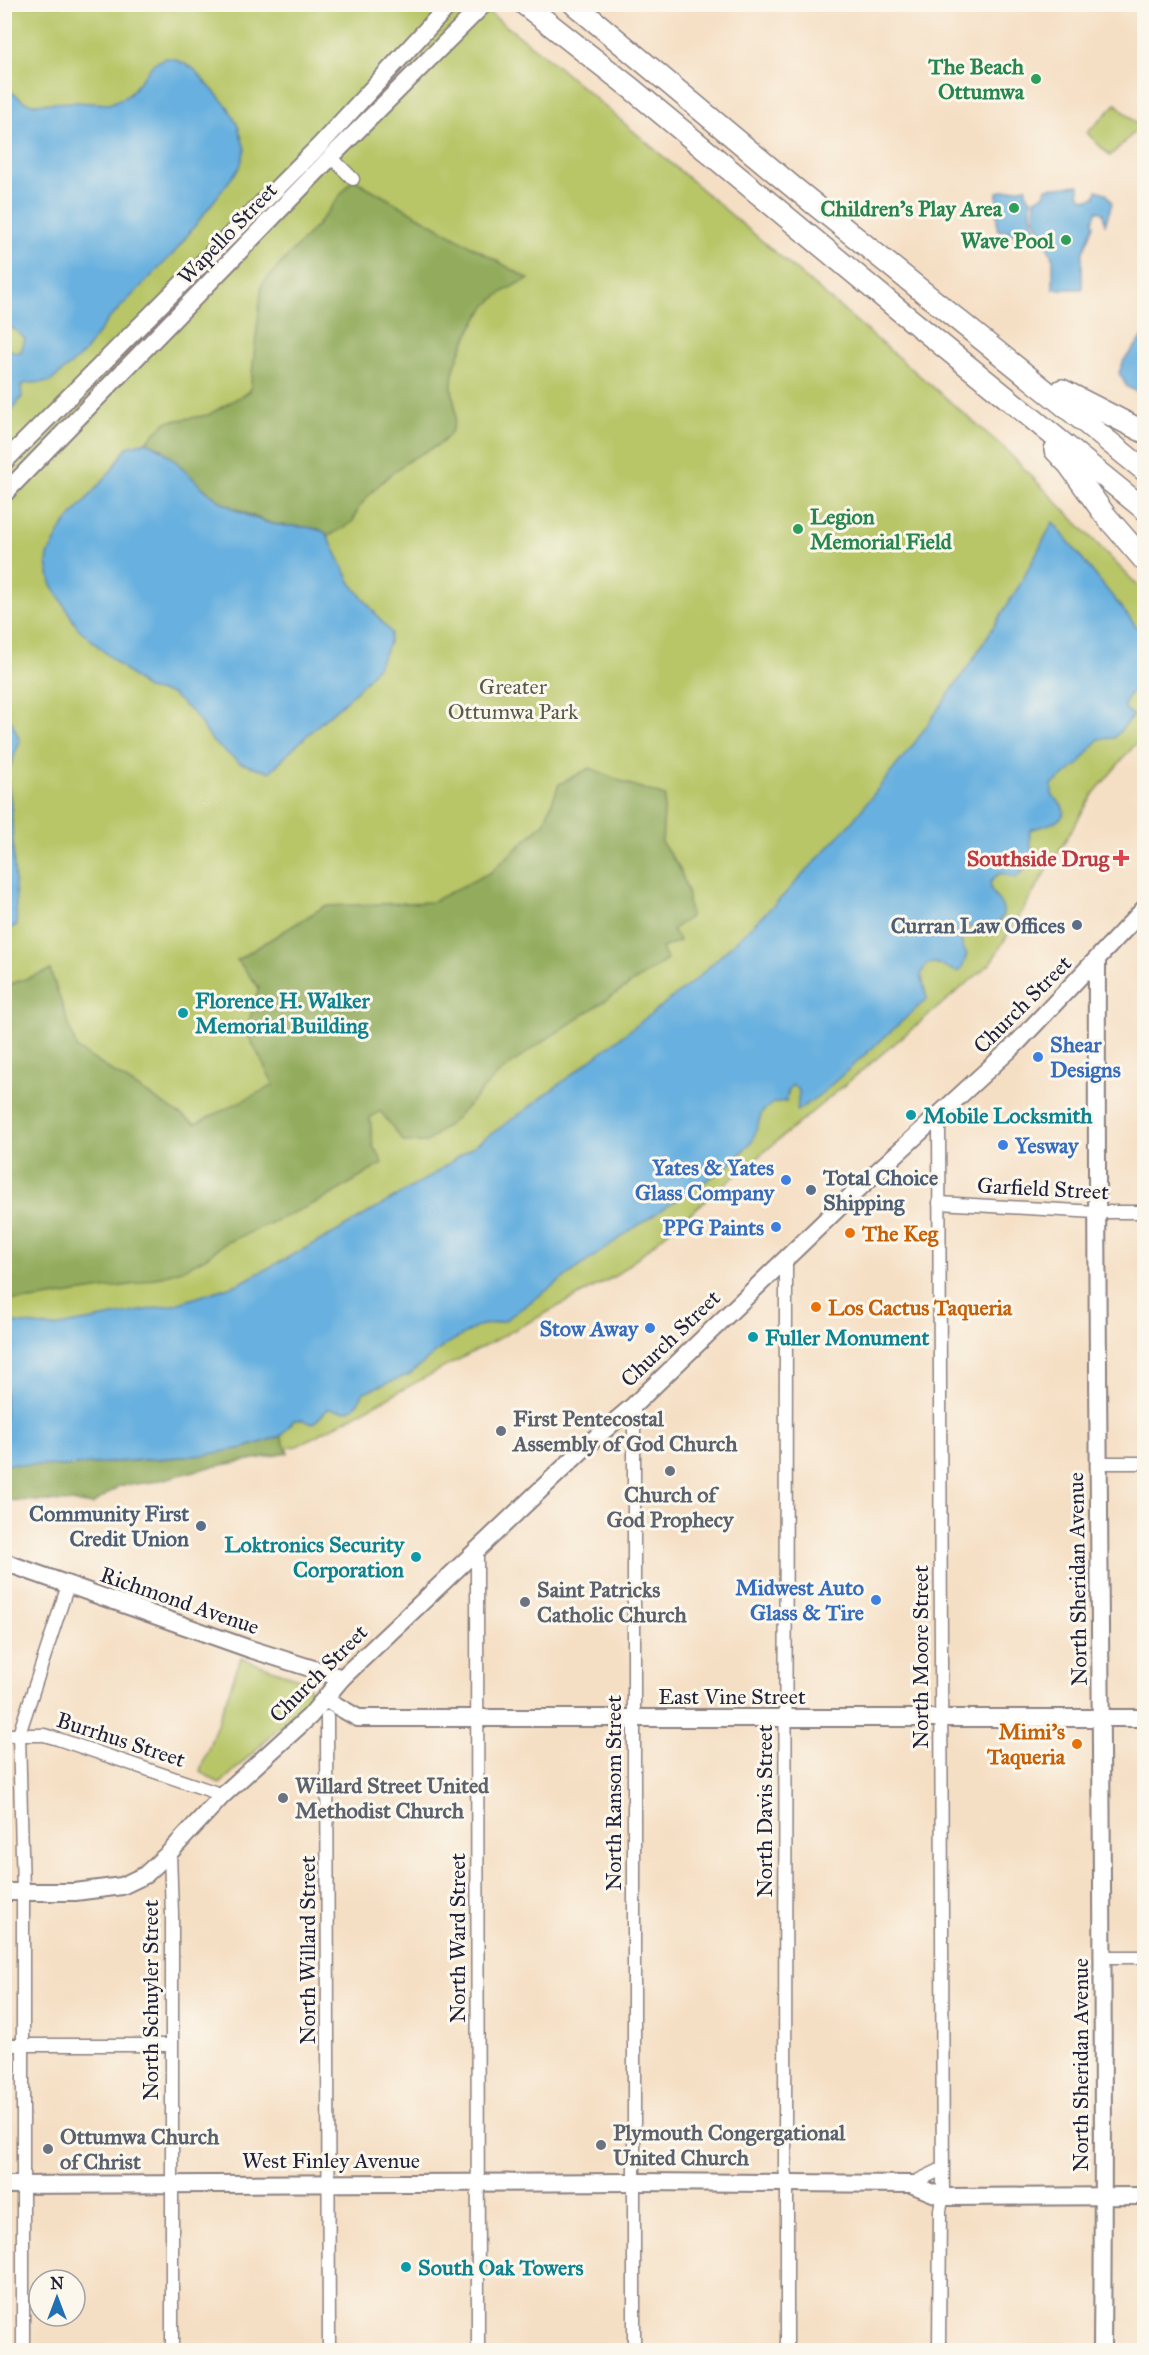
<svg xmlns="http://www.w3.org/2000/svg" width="1149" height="2355" viewBox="0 0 1149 2355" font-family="'IM FELL Great Primer',serif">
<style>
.green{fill:#b8c668;stroke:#6d7452;stroke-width:1.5}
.forest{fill:#92ab5c;stroke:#5a664c;stroke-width:1.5}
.water{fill:#67b0df;stroke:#44698d;stroke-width:1.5}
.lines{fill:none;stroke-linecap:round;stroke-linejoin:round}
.stream{stroke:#67b0df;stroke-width:3}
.street-casing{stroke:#8c8080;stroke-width:15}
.secondary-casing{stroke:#8c8080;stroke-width:20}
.highway-casing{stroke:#8c8080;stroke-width:24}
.street{stroke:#fff;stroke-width:12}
.secondary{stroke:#fff;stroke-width:16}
.highway{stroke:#fff;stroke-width:21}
.leisure-dot{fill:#2e9e5b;stroke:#fbf7ec;stroke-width:2}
.health-dot{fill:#e0444e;stroke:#fbf7ec;stroke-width:2}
.service-dot{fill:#5c6f8a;stroke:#fbf7ec;stroke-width:2}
.culture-dot{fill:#0f9aa8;stroke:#fbf7ec;stroke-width:2}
.shop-dot{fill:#3f7fe0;stroke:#fbf7ec;stroke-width:2}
.food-dot{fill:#e8710a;stroke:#fbf7ec;stroke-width:2}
.worship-dot{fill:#6b7280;stroke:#fbf7ec;stroke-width:2}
.labels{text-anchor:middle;stroke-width:6;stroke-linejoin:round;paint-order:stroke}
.leisure-label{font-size:22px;font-weight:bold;fill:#27864d;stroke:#fbf7ec;text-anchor:end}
.street-label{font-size:22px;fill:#22223b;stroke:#fbf7ec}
.park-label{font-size:22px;fill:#565b4b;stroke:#fbf7ec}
.health-label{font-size:22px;font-weight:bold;fill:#be3a42;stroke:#fbf7ec;text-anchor:end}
.service-label{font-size:22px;font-weight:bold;fill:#4e5e75;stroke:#fbf7ec;text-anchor:end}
.culture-label{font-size:22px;font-weight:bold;fill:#0d838f;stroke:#fbf7ec;text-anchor:start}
.shop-label{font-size:22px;font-weight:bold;fill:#366cbe;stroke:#fbf7ec;text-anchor:end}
.food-label{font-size:22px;font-weight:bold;fill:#c56008;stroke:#fbf7ec;text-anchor:start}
.worship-label{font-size:22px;font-weight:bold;fill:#5b616d;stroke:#fbf7ec;text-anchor:start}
</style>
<rect width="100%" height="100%" fill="#fbf7ec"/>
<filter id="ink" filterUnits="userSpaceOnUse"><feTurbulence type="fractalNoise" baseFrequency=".0167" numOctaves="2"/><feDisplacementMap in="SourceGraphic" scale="12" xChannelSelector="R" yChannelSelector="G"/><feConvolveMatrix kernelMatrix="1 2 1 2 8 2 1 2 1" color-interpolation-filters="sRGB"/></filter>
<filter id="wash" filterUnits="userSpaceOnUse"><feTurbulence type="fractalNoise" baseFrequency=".008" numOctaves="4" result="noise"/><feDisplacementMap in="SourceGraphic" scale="24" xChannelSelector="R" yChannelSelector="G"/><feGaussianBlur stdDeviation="1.35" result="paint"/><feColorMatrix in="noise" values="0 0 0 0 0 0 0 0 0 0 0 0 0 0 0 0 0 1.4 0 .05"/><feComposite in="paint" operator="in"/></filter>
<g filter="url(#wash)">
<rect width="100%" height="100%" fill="#f5dfc4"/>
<g class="green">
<path d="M4 5H479L549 59 1003 447 1144 592V734L1094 793 990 964 615 1276 297 1446 74 1477 4 1460Z"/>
<path d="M1116 104 1140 127 1110 156 1087 133Z"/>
<path d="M241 1658 302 1680 307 1683 311 1693 309 1699 220 1784 200 1771Z"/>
</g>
<g class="forest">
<path d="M353 179 529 279C492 293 477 312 462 348 457 360 451 374 452 387 453 401 459 415 453 428 446 446 425 450 410 460 392 472 374 488 360 506 356 510 356 518 352 522 347 527 336 531 329 536L319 529 272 524 224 504 198 484 161 448 146 442 166 422 208 415 250 391 262 284 317 225Z"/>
<path d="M590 768 626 783 665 796 662 843 679 867 687 889 690 917 672 930 680 941 662 948 667 960 539 1044 498 1074 455 1119 427 1142H404L380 1111 370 1118 373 1147 379 1154 382 1164 326 1198 224 1244 205 1258 182 1270 136 1284 31 1300H5V986L50 970 77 1049 195 1124 274 1085 246 1031 259 988 237 960 325 906 431 902 491 872 544 823 559 784Z"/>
<path d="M281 1436 288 1453 206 1468 153 1482 119 1486 92 1505 75 1502 5 1500V1464L67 1466 183 1457 244 1448Z"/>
</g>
<g class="water">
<path d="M166 58 175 59 193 68 228 107 238 126 245 149 240 167 174 253 107 321 83 354 50 382 26 383 21 386 22 397 5 420V347L14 352H21L25 339 13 328 5 329V87L25 102 32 104 74 102 109 104 129 95 154 63Z"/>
<path d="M1079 185V193L1082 198 1089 199 1095 197 1097 190 1106 193 1112 203 1105 225 1103 213 1097 210 1093 221 1094 225 1082 255V289H1053V259L1034 216 1035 199 1044 195 1046 188Z"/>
<path d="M1026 187V193L1031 199V216L1037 234 1031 237 1014 235 1006 230 999 231 997 228V192Z"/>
<path d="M1144 336V395L1127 387 1119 373 1124 360Z"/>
<path d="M146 442C178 454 195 488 225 504 239 512 256 520 272 524 289 528 310 524 326 533L351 583 391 633C385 673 345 700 317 726 301 741 285 756 270 772L240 763 213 742 194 714 171 694 147 689 102 650 77 627 51 583 47 563 48 555 63 526 111 471 127 447Z"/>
<path d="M1053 522 1144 636V679L1128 696 1124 707 1133 716 1114 738 1099 739 1079 764 1052 785V795C1082 821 1047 824 1030 830 1028 843 1032 845 1032 854 1032 863 1021 872 1016 878L1001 873C974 888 1007 899 1003 915 1002 920 995 927 992 932L970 926C959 936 959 943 967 954L962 968 957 972 936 963 927 964 921 974 927 999 821 1094 797 1111 799 1091 793 1085 789 1089 786 1101 773 1103 762 1112 753 1140 730 1165 634 1228 504 1321 479 1326 445 1345 410 1374 364 1392C353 1414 351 1412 328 1409L313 1424 303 1420H294L281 1436 244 1448 204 1455 67 1466 5 1464V1322L54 1327 173 1305 238 1284 336 1232 429 1177 524 1111 694 981 780 899 850 824 916 741 972 661 1019 586Z"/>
<path d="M5 716 11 720 20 741 7 775 11 805 17 925 5 931Z"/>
</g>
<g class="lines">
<path class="stream" d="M1140 197 1144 203"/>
</g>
</g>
<g filter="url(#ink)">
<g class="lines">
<defs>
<g id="street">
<path d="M331 157 353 179"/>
<path d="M939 1117 943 2197 940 2210 939 2350"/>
<path d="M939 1203 1096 1212H1144"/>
<path d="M786 1259 785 2168 787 2183V2350"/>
<path d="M1098 1463H1144"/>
<path d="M477 1550 478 2350"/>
<path d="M327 1717 329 2350"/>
<path d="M4 1735H44L58 1739 223 1795"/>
<path d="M170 1852 172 1915V2350"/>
<path d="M1102 1957H1144"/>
<path d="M4 2045H171"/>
<path d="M911 2184 942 2169"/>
<path d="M23 2350V1892L19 1734 68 1585"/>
<path d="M634 2350V1405"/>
</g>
<g id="secondary">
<path d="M4 462 320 145 450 4"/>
<path d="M4 494 331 157 484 4"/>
<path d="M1097 961C1095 1424 1106 1887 1102 2350"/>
<path d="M4 1562 250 1649 342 1678"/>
<path d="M325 1699 358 1718H1144"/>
<path d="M4 1892H75L122 1886 145 1875 170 1852 223 1795 310 1716 342 1678 594 1439 634 1405 855 1192 1017 1043 1144 909"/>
<path d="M4 2185 634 2182 911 2184 943 2197 1144 2196"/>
</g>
<g id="highway">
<path d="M524 4 632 89 900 311 1144 509"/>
<path d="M574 4 793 187 1144 470"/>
<path d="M1062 390 1144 432"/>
<path d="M1055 450 1069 465 1105 515 1144 560"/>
</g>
</defs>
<use href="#street" class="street-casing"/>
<use href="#secondary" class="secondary-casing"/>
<use href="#highway" class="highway-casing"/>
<use href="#street" class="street"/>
<use href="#secondary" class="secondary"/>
<use href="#highway" class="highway"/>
</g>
</g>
<g class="leisure-dot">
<circle cx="1036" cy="79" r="6"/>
<circle cx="1014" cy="208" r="6"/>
<circle cx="1066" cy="240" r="6"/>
<circle cx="798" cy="529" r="6"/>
</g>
<path class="health-dot" d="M1118 849h6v6h6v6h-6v6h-6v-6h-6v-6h6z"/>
<g class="service-dot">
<circle cx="1077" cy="925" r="6"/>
<circle cx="811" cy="1190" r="6"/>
<circle cx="201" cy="1526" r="6"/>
</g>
<g class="culture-dot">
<circle cx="183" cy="1013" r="6"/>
<circle cx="911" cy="1115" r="6"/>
<circle cx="753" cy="1337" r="6"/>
<circle cx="416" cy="1557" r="6"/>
<circle cx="406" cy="2267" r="6"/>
</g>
<g class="shop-dot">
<circle cx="1038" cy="1057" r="6"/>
<circle cx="1003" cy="1145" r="6"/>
<circle cx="786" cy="1180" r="6"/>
<circle cx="776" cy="1227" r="6"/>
<circle cx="650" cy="1328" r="6"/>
<circle cx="876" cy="1600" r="6"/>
</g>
<g class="food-dot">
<circle cx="850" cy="1233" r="6"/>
<circle cx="816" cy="1307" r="6"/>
<circle cx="1077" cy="1744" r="6"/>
</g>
<g class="worship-dot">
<circle cx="501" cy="1431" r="6"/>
<circle cx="670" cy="1471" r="6"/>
<circle cx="525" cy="1602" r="6"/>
<circle cx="283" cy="1798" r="6"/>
<circle cx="601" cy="2145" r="6"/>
<circle cx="48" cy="2149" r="6"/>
</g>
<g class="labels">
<g class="leisure-label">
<text x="1024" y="74">The Beach<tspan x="1024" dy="25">Ottumwa</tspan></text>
<text x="1002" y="216">Children's Play Area</text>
<text x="1054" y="248">Wave Pool</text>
<text x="810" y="524" text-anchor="start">Legion<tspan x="810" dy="25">Memorial Field</tspan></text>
</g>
<g class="street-label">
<text transform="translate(227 233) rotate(-46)" y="8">Wapello Street</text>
<text transform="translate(1022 1004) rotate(-45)" y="8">Church Street</text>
<text transform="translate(1043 1188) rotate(3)" y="8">Garfield Street</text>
<text transform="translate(670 1338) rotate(-44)" y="8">Church Street</text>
<text transform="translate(1077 1579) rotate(-91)" y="8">North Sheridan Avenue</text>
<text transform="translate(180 1600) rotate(19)" y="8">Richmond Avenue</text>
<text transform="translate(920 1657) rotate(-90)" y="8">North Moore Street</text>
<text transform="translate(318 1673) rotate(-45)" y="8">Church Street</text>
<text x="732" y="1704">East Vine Street</text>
<text transform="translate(121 1739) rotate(18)" y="8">Burrhus Street</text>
<text transform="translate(613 1793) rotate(-90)" y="8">North Ransom Street</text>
<text transform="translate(764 1811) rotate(-90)" y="8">North Davis Street</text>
<text transform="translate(457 1938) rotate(-90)" y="8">North Ward Street</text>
<text transform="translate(307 1950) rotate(-90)" y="8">North Willard Street</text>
<text transform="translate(150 2000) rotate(-90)" y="8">North Schuyler Street</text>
<text transform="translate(1080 2065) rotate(-90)" y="8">North Sheridan Avenue</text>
<text x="331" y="2168">West Finley Avenue</text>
</g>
<g class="park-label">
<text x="513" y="694">Greater<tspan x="513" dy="25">Ottumwa Park</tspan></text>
</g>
<g class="health-label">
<text x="1109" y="866">Southside Drug</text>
</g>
<g class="service-label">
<text x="1065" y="933">Curran Law Offices</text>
<text x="823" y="1185" text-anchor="start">Total Choice<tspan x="823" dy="25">Shipping</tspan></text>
<text x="189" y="1521">Community First<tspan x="189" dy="25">Credit Union</tspan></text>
</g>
<g class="culture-label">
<text x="195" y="1008">Florence H. Walker<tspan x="195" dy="25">Memorial Building</tspan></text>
<text x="923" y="1123">Mobile Locksmith</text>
<text x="765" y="1345">Fuller Monument</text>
<text x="404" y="1552" text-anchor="end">Loktronics Security<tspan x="404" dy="25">Corporation</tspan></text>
<text x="418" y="2275">South Oak Towers</text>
</g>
<g class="shop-label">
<text x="1050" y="1052" text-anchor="start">Shear<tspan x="1050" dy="25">Designs</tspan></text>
<text x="1015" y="1153" text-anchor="start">Yesway</text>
<text x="774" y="1175">Yates &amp; Yates<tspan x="774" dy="25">Glass Company</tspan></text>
<text x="764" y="1235">PPG Paints</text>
<text x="638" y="1336">Stow Away</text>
<text x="864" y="1595">Midwest Auto<tspan x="864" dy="25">Glass &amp; Tire</tspan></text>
</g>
<g class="food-label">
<text x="862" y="1241">The Keg</text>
<text x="828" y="1315">Los Cactus Taqueria</text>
<text x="1065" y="1739" text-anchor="end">Mimi's<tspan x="1065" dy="25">Taqueria</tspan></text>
</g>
<g class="worship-label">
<text x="513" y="1426">First Pentecostal<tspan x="513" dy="25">Assembly of God Church</tspan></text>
<text x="670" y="1502" text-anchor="middle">Church of<tspan x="670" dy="25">God Prophecy</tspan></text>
<text x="537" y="1597">Saint Patricks<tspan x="537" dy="25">Catholic Church</tspan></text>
<text x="295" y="1793">Willard Street United<tspan x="295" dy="25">Methodist Church</tspan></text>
<text x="613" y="2140">Plymouth Congergational<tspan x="613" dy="25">United Church</tspan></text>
<text x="60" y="2144">Ottumwa Church<tspan x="60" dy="25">of Christ</tspan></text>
</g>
</g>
<rect width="1149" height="2355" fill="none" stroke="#fbf7ec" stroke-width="24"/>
<g transform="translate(57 2298)"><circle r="28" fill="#fbf7ec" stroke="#a4a2a5" stroke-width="1.5"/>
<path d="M0-4.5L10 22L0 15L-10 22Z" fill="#1f6fb2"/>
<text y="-9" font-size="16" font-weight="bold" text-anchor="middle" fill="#22223b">N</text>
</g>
</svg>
